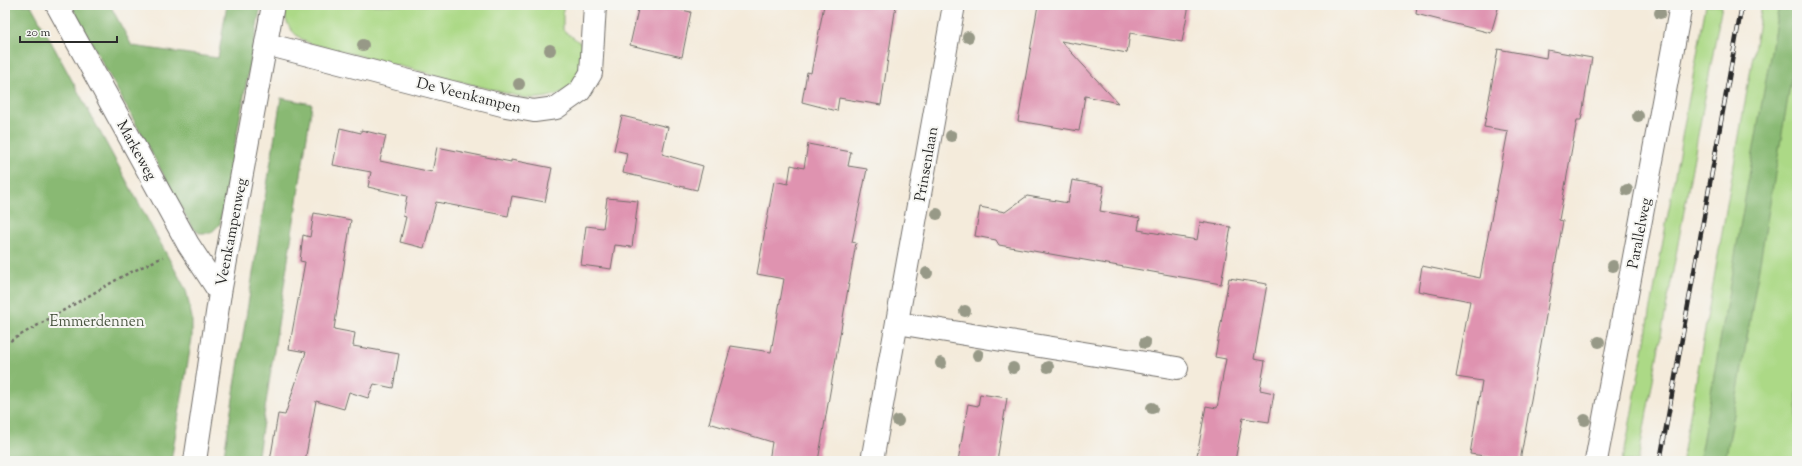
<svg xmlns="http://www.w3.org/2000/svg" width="1802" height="466" viewBox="0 0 1802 466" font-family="'Sorts Mill Goudy',serif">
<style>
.green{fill:#acd986;stroke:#6c8258}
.forest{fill:#89b973;stroke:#5a724f}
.building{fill:#df93b0}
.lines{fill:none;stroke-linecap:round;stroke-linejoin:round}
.minor-casing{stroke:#716e69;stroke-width:24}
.path{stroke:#716e69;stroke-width:2.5;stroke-dasharray:3 3;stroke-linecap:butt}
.minor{stroke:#fff;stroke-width:22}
.rail-casing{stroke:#2b2b2b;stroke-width:4.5}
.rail{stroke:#f6f6f2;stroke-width:3;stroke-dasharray:9;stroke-linecap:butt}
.tree{fill:#979987}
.labels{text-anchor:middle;stroke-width:4;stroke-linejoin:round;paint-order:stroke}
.street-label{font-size:15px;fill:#2b2b2b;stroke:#f6f6f2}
.park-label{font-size:15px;fill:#4b5642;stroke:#f6f6f2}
</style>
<rect width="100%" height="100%" fill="#f6f6f2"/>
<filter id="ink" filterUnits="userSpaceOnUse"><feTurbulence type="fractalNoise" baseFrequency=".025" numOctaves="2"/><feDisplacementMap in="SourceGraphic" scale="8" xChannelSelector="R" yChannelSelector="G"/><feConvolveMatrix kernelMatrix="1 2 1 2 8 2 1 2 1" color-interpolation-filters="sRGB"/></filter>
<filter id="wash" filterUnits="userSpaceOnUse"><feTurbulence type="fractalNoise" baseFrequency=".012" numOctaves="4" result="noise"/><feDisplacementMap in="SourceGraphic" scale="16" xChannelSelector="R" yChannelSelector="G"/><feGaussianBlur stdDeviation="0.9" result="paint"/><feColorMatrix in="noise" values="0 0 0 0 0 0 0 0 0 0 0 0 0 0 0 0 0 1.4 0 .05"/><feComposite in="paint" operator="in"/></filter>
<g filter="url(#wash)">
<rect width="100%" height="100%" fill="#f4ebdb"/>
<g class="green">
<path d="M284 5H563V30L582 44C582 50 582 57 581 63 578 93 550 100 525 98L309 43C292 35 284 24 284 5Z"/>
<path d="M1706 5H1722L1638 461H1623Z"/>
<path d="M1762 5H1779L1773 40 1797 5V461H1682Z"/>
</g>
<g class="forest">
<path d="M5 5H31L186 290 192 318V338L171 461H5Z"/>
<path d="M71 5H110L132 46 218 58 227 5H261L220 224 211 233H199L192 227Z"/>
<path d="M1779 5H1797V45L1733 420 1725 461H1699Z"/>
<path d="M281 98 312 104 257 461H223Z"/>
</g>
<g id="blocks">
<g class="building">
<path d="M639 5H678L677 9 691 12 682 57 630 45Z"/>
<path d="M824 5H896L881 105 839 98 837 111 802 102 807 72 811 73Z"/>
<path d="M1038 5H1189L1182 42 1130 33 1127 53 1061 41 1118 103 1085 96 1079 131 1018 121Z"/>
<path d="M1417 5H1499L1491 33 1416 14Z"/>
<path d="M1498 49 1546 58 1547 50 1592 58 1581 120H1577L1559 220 1563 221 1520 461 1470 454 1482 381 1456 377 1470 301 1418 291 1422 266 1480 278 1508 131 1484 127Z"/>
<path d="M622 116 668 127 662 154 703 166 697 190 623 173 627 153 614 150Z"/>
<path d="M340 128 361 133V130L386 136 380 161 432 172 437 147 511 162V160L552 168 545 202 512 196 508 216 436 202 424 248 400 242 406 217 403 216 407 196 368 187 371 172 333 165Z"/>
<path d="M808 144 851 152 848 166 867 169 852 242 856 243 818 461H769L772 442 709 423 731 346 771 352 784 279 757 274 774 181 788 184 791 165 804 168Z"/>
<path d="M1072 180 1104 186 1100 211 1140 218 1138 230 1197 240 1200 222 1231 227 1221 284 999 245 996 240 975 236 980 207 1005 212 1027 196 1068 203Z"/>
<path d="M607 198 638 201 632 247 615 245 611 269 581 265 586 226 603 228Z"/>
<path d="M314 213 351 220 334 329 355 333 353 346 399 354 393 388 374 384 368 398 349 392 344 409 316 401 305 461H270L278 414 285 415 306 352 289 349 305 262 300 261 303 235 310 237Z"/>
<path d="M1229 278 1267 284 1254 359 1265 361 1260 390 1274 393 1269 422 1243 418 1235 461H1196L1206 406 1217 408 1226 359 1215 357Z"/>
<path d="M980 394 1007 398 997 461H958L968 404 978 406Z"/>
</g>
</g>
</g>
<g filter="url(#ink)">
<use href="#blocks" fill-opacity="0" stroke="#716e69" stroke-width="1"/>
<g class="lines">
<defs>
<g id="minor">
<path d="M57 5 188 244 220 293"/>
<path d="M266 44 506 106 534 111 556 108 580 91 591 73 595 5"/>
<path d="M897 323 1177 368"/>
<path d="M195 461 220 293 273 5"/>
<path d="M872 461 954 5"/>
<path d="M1596 461 1681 5"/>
</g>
</defs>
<use href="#minor" class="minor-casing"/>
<path class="path" d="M5 344 125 275 163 257"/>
<use href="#minor" class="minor"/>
<defs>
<path id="rail" d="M1660 461 1742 5"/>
</defs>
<use href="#rail" class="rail-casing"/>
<use href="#rail" class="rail"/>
</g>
<g class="tree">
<circle cx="1660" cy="13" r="6"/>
<circle cx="968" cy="37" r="6"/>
<circle cx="363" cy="45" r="6"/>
<circle cx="550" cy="50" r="6"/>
<circle cx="519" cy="84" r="6"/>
<circle cx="1638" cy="116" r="6"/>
<circle cx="951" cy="136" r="6"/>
<circle cx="1627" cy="190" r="6"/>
<circle cx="937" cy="214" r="6"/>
<circle cx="1613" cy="266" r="6"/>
<circle cx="927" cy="273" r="6"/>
<circle cx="965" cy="311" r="6"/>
<circle cx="1599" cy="342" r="6"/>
<circle cx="1145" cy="343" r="6"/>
<circle cx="978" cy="355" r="6"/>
<circle cx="941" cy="363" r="6"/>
<circle cx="1048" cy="367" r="6"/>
<circle cx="1013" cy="368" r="6"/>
<circle cx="1152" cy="408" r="6"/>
<circle cx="1585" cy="420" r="6"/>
<circle cx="898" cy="421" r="6"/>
</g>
</g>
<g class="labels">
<g class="street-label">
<text transform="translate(469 95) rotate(14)" y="5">De Veenkampen</text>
<text transform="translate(137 150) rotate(61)" y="5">Markeweg</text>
<text transform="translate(926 164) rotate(-80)" y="5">Prinsenlaan</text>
<text transform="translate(231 232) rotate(-79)" y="5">Veenkampenweg</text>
<text transform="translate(1639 233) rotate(-79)" y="5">Parallelweg</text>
</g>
<g class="park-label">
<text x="97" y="326">Emmerdennen</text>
</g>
</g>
<rect width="1802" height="466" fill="none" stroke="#f6f6f2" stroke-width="20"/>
<path d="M20 36v6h97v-6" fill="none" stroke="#2b2b2b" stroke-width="2"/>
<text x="26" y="36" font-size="12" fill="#2b2b2b" stroke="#f6f6f2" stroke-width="3" paint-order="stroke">20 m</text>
</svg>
